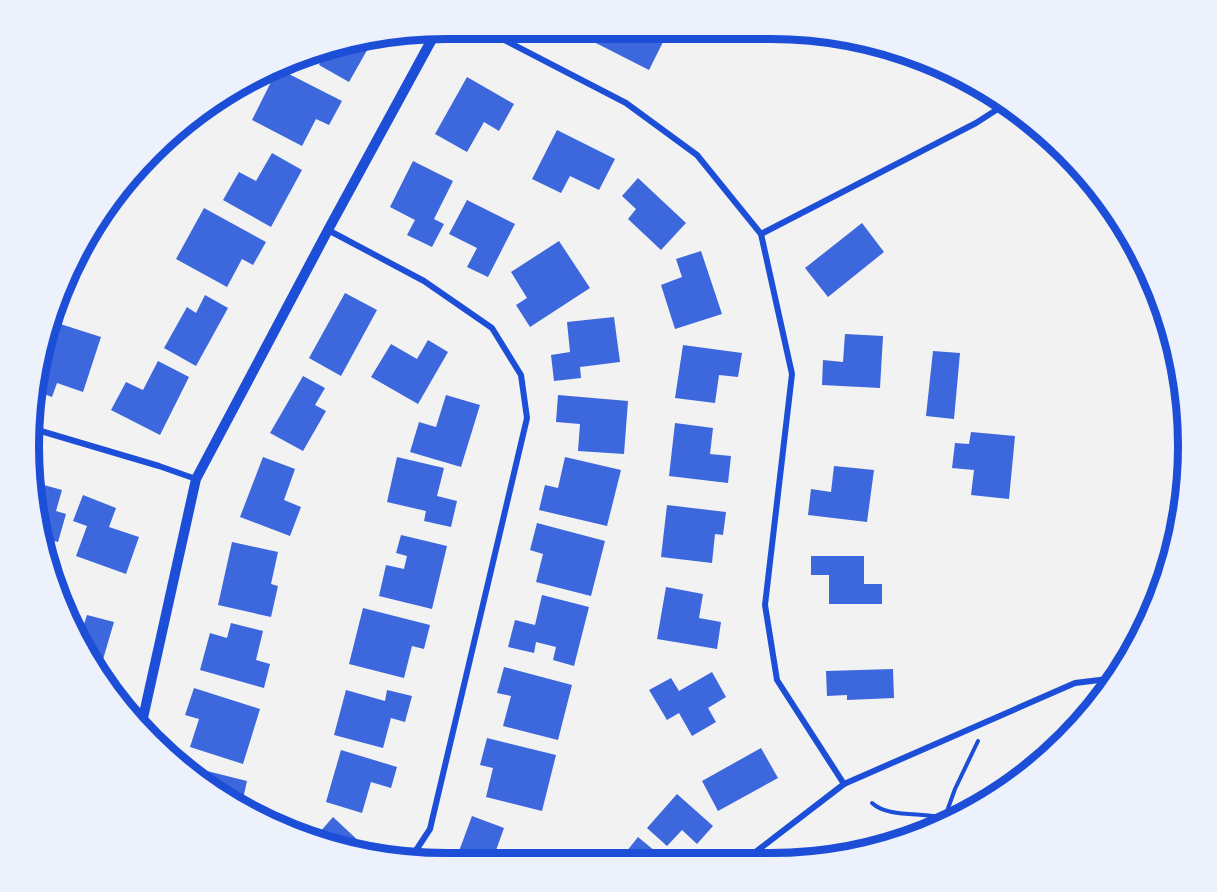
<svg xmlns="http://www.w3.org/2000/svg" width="1217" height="892" viewBox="0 0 1217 892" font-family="'Fira Sans Condensed',sans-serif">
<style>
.building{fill:#3d67dc}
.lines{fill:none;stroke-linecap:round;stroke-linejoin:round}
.path{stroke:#1d4ed8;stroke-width:4}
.minor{stroke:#1d4ed8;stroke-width:6}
.tertiary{stroke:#1d4ed8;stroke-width:10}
.rim{fill:none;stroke:#1d4ed8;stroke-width:8}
</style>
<rect width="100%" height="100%" fill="#f2f2f2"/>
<g class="building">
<path d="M588 29H647L665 38 649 70 584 37Z"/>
<path d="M374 38 349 82 319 65 330 46 338 43Z"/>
<path d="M279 69 342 101 329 125 316 119 302 146 252 120 277 70Z"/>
<path d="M467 77 514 104 499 131 484 122 467 152 435 134Z"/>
<path d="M557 130 615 159 599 190 570 176 561 193 532 179Z"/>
<path d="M272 153 302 170 271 227 223 200 239 172 256 181Z"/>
<path d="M413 161 453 181 434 219 444 224 432 247 407 235 415 220 390 207Z"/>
<path d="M638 178 686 223 661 250 628 219 636 209 622 196Z"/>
<path d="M467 200 515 224 488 277 467 267 477 248 449 234Z"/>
<path d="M204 208 266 242 253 265 242 259 227 287 176 259Z"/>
<path d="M862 223 884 252 828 297 805 268Z"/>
<path d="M559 241 590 288 530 327 516 305 527 298 511 272Z"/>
<path d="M701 251 722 314 675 329 661 285 682 277 676 259Z"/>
<path d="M345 293 377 310 341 376 309 358Z"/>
<path d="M205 295 228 308 196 366 164 348 187 307 196 313Z"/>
<path d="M614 317 620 362 580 367 581 378 554 381 551 355 570 352 567 322Z"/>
<path d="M51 321 101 337 83 392 57 383 52 397 36 391V365Z"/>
<path d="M845 334 883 336 880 388 822 385 823 360 843 362Z"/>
<path d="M428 340 448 352 418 404 371 377 391 344 417 359Z"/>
<path d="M683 345 742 353 738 377 719 375 715 403 675 398Z"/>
<path d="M933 351 960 353 954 419 926 416Z"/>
<path d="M158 361 189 377 160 435 111 410 126 382 143 390Z"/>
<path d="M303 376 325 388 315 405 326 411 303 451 270 433Z"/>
<path d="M446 395 480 405 461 467 410 452 419 422 436 427Z"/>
<path d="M558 395 628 401 624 454 578 451 580 424 556 422Z"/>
<path d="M675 423 713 428 710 454 731 456 728 483 669 476Z"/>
<path d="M971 432 1015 436 1009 499 971 495 974 470 952 468 955 443 969 444Z"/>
<path d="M263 457 295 469 284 500 301 507 290 536 240 517Z"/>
<path d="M397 457 444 468 437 496 457 501 451 527 424 521 426 511 387 502Z"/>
<path d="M565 457 621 470 607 526 539 510 545 485 558 488Z"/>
<path d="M834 466 874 470 867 522 808 515 811 489 831 492Z"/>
<path d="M33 482 62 490 56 511 66 514 58 542 42 538 32 500Z"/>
<path d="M83 495 116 508 109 527 139 537 126 574 76 556 87 526 73 521Z"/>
<path d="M667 505 726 512 723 535 715 534 712 563 661 557Z"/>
<path d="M537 523 605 541 591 596 536 582 543 554 530 550Z"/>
<path d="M401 535 447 546 432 609 379 596 386 565 404 569 407 556 396 553Z"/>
<path d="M232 542 278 552 271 584 278 586 271 617 218 605Z"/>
<path d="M811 556H864V584H882V604H829V575H811Z"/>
<path d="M666 587 703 594 699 618 721 622 717 649 657 639Z"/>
<path d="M542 595 589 607 574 666 553 660 556 647 536 642 534 653 508 647 515 620 535 625Z"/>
<path d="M363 608 430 625 424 649 412 646 404 678 349 664Z"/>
<path d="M87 615 114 622 99 673 75 632 81 633Z"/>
<path d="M231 623 263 631 256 660 270 664 264 688 200 670 210 633 227 638Z"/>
<path d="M504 667 572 685 558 740 503 726 511 696 497 693Z"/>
<path d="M893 669 894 698 847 700V695L827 696 826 671Z"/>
<path d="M712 672 726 697 708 708 716 722 692 736 679 713 667 720 649 690 671 678 679 691Z"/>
<path d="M194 688 260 709 243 764 190 747 199 719 185 715Z"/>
<path d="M346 690 385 701 387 690 412 696 405 722 391 718 383 748 334 735Z"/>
<path d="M487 738 556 755 542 811 486 797 493 768 480 765Z"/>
<path d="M761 748 778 778 718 811 702 781Z"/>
<path d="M341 750 397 767 391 788 371 782 362 813 326 802Z"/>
<path d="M179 764 247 781 241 808 192 777Z"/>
<path d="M677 794 713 826 697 844 682 830 667 846 647 828Z"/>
<path d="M472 816 504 828 494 856 508 862H455Z"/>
<path d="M333 817 363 845 357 852 338 849 313 840Z"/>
<path d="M638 837 667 861H619Z"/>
</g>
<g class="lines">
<g class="path">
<path d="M872 803C888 818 922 812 944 818"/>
<path d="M942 825 955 789 978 741"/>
</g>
<g class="minor">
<path d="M483 29 626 103 697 155 761 234 792 374 765 605 777 680 844 784"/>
<path d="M328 230 424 281 492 328 521 375 527 418 430 829 409 861"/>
<path d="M761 234 976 123 1007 103"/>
<path d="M34 429 159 466 196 479"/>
<path d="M745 860 844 784 1075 683 1116 678"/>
</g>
<path class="tertiary" d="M141 727 196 479 328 230 437 30"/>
</g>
<path d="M0 0H1217V892H0ZM446 39H771A407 407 0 0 1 1178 446V446A407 407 0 0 1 771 853H446A407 407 0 0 1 39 446V446A407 407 0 0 1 446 39Z" fill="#edf1fc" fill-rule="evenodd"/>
<path class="rim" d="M446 39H771A407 407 0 0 1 1178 446V446A407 407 0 0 1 771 853H446A407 407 0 0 1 39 446V446A407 407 0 0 1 446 39Z"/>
</svg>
